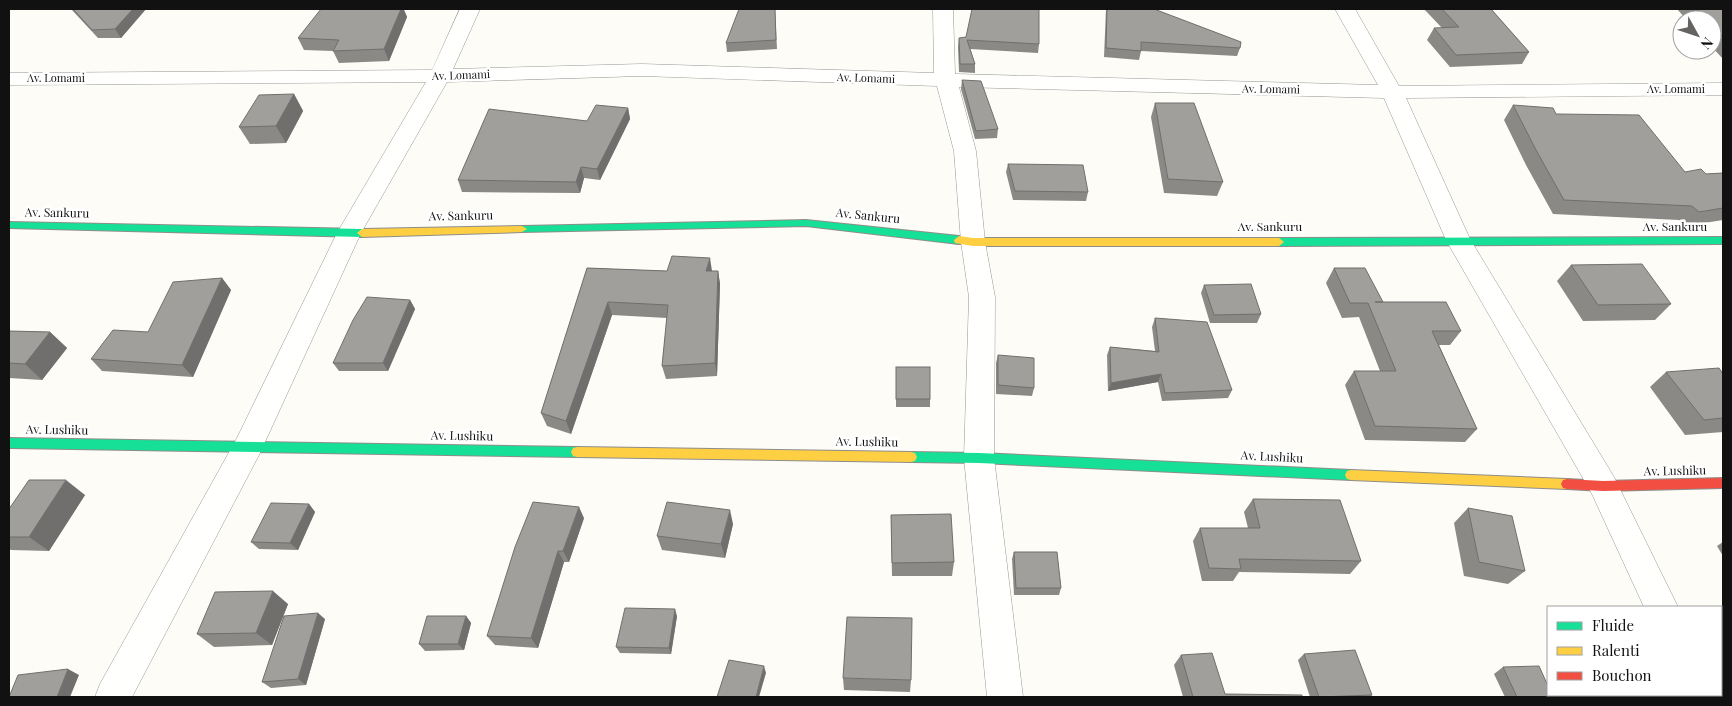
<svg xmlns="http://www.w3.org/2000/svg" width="1732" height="706" viewBox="0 0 1732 706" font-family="'Playfair Display',serif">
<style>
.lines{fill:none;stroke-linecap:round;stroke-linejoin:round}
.street-casing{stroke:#979795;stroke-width:1}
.fast-casing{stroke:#8e8d8b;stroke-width:2}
.slow-casing{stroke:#8e8d8b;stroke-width:2}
.jam-casing{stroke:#8e8d8b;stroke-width:2}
.street{fill:#fffffe;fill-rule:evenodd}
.fast{fill:#16e098;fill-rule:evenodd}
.slow{fill:#ffcf43;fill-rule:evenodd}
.jam{fill:#f24e42;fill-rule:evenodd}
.wall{fill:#8a8986}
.shaded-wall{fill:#716f6d}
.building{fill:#a19f9c;stroke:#716f6d}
.labels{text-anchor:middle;stroke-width:5;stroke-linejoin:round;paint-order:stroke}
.far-street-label{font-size:11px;fill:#111;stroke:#fff}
.street-label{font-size:12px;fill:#111;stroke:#fff}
</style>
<rect width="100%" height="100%" fill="#fdfcf7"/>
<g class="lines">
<defs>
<g id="street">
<path d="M460 9H480L453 69 642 64 934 73 933 9H953L955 74 1378 85 1335 9H1355L1399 86 1723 83V95L1406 98 1470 239 1614 477 1678 607H1644L1592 494 1446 240 1384 98 959 87 976 151 985 242 995 297 994 458 1023 697H987L964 458 969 297 961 242 954 151 937 86 642 76 447 82 361 233 259 455 132 697H95L100 684 237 438 337 233 426 82 9 85V73L432 70Z"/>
<path d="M1721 692 1723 697H1687L1686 695H1721Z"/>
</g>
<g id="fast">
<path d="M806 220 959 236 964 240 959 244 806 226 522 232 517 229 522 226Z"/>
<path d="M9 222 362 229 367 233 362 237 9 228Z"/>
<path d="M1279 238 1723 237V244L1279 246 1274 242Z"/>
<path d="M9 438 577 447 581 448 583 452 581 456 577 457 9 448Z"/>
<path d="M911 452 979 453 1351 470 1355 471 1357 475 1355 479 1351 480 979 463 911 462 907 461 905 457 907 453Z"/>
</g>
<g id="slow">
<path d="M522 226 527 229 522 232 362 237 357 233 362 229Z"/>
<path d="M959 236 973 238H1279L1284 242 1279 246H973L955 243 954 240Z"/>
<path d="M577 447 911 452 915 453 917 457 915 461 911 462 577 457 573 456 571 452 573 448Z"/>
<path d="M1351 470 1567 479 1571 480 1573 484 1571 488 1567 489 1351 480 1347 479 1345 475 1347 471Z"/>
</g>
<path id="jam" d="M1723 478V488L1603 491 1567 489 1563 488 1561 484 1563 480 1567 479 1603 481Z"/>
</defs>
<use href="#street" class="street-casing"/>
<use href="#fast" class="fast-casing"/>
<use href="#slow" class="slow-casing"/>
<use href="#jam" class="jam-casing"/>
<use href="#street" class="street"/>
<use href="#fast" class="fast"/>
<use href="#slow" class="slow"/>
<use href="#jam" class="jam"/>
</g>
<g class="wall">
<path d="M71 9H146L121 38H98Z"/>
<path d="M775 9 777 49 727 52 726 43Z"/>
<path d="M1106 9H1154L1240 48 1237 56 1141 51 1139 60 1104 57Z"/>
<path d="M1424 9H1491L1529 52 1522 64 1450 67 1427 40 1434 28H1442Z"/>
<path d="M1677 9H1723V59L1712 47V20H1687Z"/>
<path d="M404 10 407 17 389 61 339 63 333 51 304 50 298 38Z"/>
<path d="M959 38 1039 44 1038 53 970 49 975 64V73L959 72 958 47Z"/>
<path d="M962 80 998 129 997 138 975 139 961 89Z"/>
<path d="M294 94 303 111 286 143 250 144 239 127Z"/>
<path d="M1155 103 1223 182 1217 196 1164 193 1151 117Z"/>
<path d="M1513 105 1556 114 1685 172 1706 174 1723 173V220L1685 226 1679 220 1553 214 1526 165 1504 120Z"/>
<path d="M628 108 630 119 600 180 584 178 580 193 462 192 458 180 587 121Z"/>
<path d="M1008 164 1088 192 1086 201 1013 200 1006 172Z"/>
<path d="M1571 265 1671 304 1655 320 1583 321 1557 281Z"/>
<path d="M587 268 667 271H718L720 284 717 376 666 379 662 366 667 318 612 315 571 434 547 426 541 413Z"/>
<path d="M1334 268 1383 302 1461 331 1450 345H1439L1477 429 1465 442 1365 440 1345 385 1354 371H1380L1359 317 1342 318 1326 283Z"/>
<path d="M222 278 231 290 193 377 102 371 91 359 148 332Z"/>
<path d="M1204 285 1261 314 1257 323H1210L1201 293Z"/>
<path d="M410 300 415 309 388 371H339L333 363Z"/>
<path d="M1155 318 1232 390 1228 398 1162 401 1158 382 1108 391 1107 355 1110 347 1155 351 1152 327Z"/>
<path d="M9 331 50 332 67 348 42 380 9 378Z"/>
<path d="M998 355 1034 388 1032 396 996 394V363Z"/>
<path d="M896 367 930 399V407H896Z"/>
<path d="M1666 372 1723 374V432L1685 435 1650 387Z"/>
<path d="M85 495 49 551 11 550 9 549V509Z"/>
<path d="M1253 499 1361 561 1350 574 1239 572 1233 581H1202L1193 541 1200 528H1248L1244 512Z"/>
<path d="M309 504 315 512 298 550 259 549 251 542Z"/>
<path d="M1468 508 1525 571 1508 584 1464 576 1454 523Z"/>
<path d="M891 515 954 562 952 576H892L891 529Z"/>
<path d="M584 518 569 562H564L538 648 495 645 487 636Z"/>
<path d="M733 524 725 558 662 550 657 536Z"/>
<path d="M1723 542V556L1717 546Z"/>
<path d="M1014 552 1061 588 1059 595H1014L1012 559Z"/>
<path d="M288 604 272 645 214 647 197 634Z"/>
<path d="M466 616 471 623 464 650 425 651 419 644Z"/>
<path d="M677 616 671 654 620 653 616 647Z"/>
<path d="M325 619 306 685 271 688 262 682Z"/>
<path d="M1304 654 1372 695 1370 697H1310L1298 660Z"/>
<path d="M1181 655 1225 694 1302 697H1183L1174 665Z"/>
<path d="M1503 667 1554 697H1505L1494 674Z"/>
<path d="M843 678 911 680 910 692 844 690Z"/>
</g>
<g class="shaded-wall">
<path d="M133 9H146L121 38 115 29Z"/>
<path d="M392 9H405L404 10 407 17 389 61 384 49Z"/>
<path d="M294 94 303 111 286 143 276 126Z"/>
<path d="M628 108 630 119 600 180 597 169Z"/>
<path d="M581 167 584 178 580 193 576 182Z"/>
<path d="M710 258 712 271H706Z"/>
<path d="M718 271 720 284 717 376 715 363Z"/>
<path d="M222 278 231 290 193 377 182 365Z"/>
<path d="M410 300 415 309 388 371 383 363Z"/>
<path d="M608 302 612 315 571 434 566 421Z"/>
<path d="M50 332 67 348 42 380 25 364Z"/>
<path d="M1161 374 1158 382 1108 391 1111 383Z"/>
<path d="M66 480 85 495 49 551 29 537Z"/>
<path d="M309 504 315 512 298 550 290 543Z"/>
<path d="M579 507 584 518 569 562 563 551Z"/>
<path d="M730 510 733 524 725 558 721 544Z"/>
<path d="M558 551 564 562 538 648 531 638Z"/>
<path d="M273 591 288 604 272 645 256 633Z"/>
<path d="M675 609 677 616 671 654 669 648Z"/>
<path d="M318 613 325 619 306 685 298 679Z"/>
<path d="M466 616 471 623 464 650 458 644Z"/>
<path d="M764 666 766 673 759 697H756Z"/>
<path d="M68 669 79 675 70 697H57Z"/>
</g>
<g class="building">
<path d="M73 9H133L115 29 92 30Z"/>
<path d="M321 9H401L384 49 333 51 339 40 298 38Z"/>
<path d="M739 9H775L776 40 726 43Z"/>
<path d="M972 9H1039V44L967 40 975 64H960L959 38 966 37Z"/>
<path d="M1107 9H1154L1241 42 1240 48 1141 42V51L1106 48Z"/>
<path d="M1442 9H1491L1529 52 1456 55 1434 28 1459 27Z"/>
<path d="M1697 9H1723V37L1712 25V20H1707Z"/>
<path d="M962 80 981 81 998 129 976 131Z"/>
<path d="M294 94 276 126 239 127 259 95Z"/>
<path d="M1155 103H1194L1223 182 1168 179Z"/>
<path d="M596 105 628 108 597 169 581 167 576 182 458 180 489 109 587 121Z"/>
<path d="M1513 105 1553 108 1556 114 1639 115 1685 172 1701 169 1706 174 1723 173V208L1699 212 1692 206 1564 200 1536 150Z"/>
<path d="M1008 164 1083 165 1088 192 1015 191Z"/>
<path d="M672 256 710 258 706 271H718L715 363 662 366 668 305 608 302 566 421 541 413 587 268 667 271Z"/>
<path d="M1642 264 1671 304 1598 305 1571 265Z"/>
<path d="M1334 268H1365L1383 302H1375H1446L1461 331H1432L1477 429 1375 426 1354 371H1396L1368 303H1350Z"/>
<path d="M222 278 182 365 91 359 113 330 148 332 173 282Z"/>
<path d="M1251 284 1261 314 1214 315 1204 285Z"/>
<path d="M367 297 410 300 383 363H333L353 320Z"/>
<path d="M1155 318 1207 322 1232 390 1165 393 1161 374 1111 383 1110 347 1159 352Z"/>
<path d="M9 331 50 332 25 364 9 363Z"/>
<path d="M998 355 1034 358V388L998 385Z"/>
<rect x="896" y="367" width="34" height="32"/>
<path d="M1719 368 1723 374V418L1704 420 1666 372Z"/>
<path d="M29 480H66L29 537H9V509Z"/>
<path d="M1253 499 1340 500 1361 561 1239 559 1241 569 1209 568 1200 528H1260Z"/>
<path d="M533 502 579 507 563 551H558L531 638 487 636 515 547Z"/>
<path d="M667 502 730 510 721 544 657 536Z"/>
<path d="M271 503 309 504 290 543 251 542Z"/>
<path d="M1468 508 1512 516 1525 571 1479 562Z"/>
<path d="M951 514 954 562 892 563 891 515Z"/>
<path d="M1014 552H1057L1061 588H1016Z"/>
<path d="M273 591 256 633 197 634 215 592Z"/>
<path d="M625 608 675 609 669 648 616 647Z"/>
<path d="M318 613 298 679 262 682 284 616Z"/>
<path d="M427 616H466L458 644H419Z"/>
<path d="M847 617 912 618 911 680 843 678Z"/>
<path d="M1355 650 1372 695 1319 697 1304 654Z"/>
<path d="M1212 653 1225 694 1302 695V697H1193L1181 655Z"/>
<path d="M729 660 764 666 756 697H717Z"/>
<path d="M1539 666 1548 686V695H1552L1554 697H1517L1503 667Z"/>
<path d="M68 669 57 697H9L18 675Z"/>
</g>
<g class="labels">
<g class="far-street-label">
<text transform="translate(461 75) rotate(-2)" y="4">Av. Lomami</text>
<text x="56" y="82">Av. Lomami</text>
<text transform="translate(866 78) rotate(2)" y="4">Av. Lomami</text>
<text transform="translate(1271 89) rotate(1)" y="4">Av. Lomami</text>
<text x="1676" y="93">Av. Lomami</text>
</g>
<g class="street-label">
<text transform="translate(57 213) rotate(1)" y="4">Av. Sankuru</text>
<text transform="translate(461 216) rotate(-1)" y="4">Av. Sankuru</text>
<text transform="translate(868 216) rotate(6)" y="4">Av. Sankuru</text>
<text x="1270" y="231">Av. Sankuru</text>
<text x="1675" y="231">Av. Sankuru</text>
<text transform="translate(57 430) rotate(1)" y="4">Av. Lushiku</text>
<text transform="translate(462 436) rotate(1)" y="4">Av. Lushiku</text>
<text transform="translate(867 442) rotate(1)" y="4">Av. Lushiku</text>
<text transform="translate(1272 457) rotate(3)" y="4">Av. Lushiku</text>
<text transform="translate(1675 471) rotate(-1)" y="4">Av. Lushiku</text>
</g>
</g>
<rect width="1732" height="706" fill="none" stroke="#111111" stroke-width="20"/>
<rect x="1547" y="606" width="175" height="90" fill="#ffffff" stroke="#a0a0a0"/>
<rect x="1557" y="622" width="25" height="8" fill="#16e098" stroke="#a0a0a0"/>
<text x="1592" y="631" font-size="15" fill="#111111">Fluide</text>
<rect x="1557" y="647" width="25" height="8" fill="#ffcf43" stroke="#a0a0a0"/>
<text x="1592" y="656" font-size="15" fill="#111111">Ralenti</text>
<rect x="1557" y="672" width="25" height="8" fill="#f24e42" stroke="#a0a0a0"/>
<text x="1592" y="681" font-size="15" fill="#111111">Bouchon</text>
<g transform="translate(1697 35) rotate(130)"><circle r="24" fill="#ffffff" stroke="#a0a0a0"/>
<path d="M0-4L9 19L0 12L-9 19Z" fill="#646362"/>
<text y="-8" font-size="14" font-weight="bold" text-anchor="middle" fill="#111111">N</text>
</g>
</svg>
